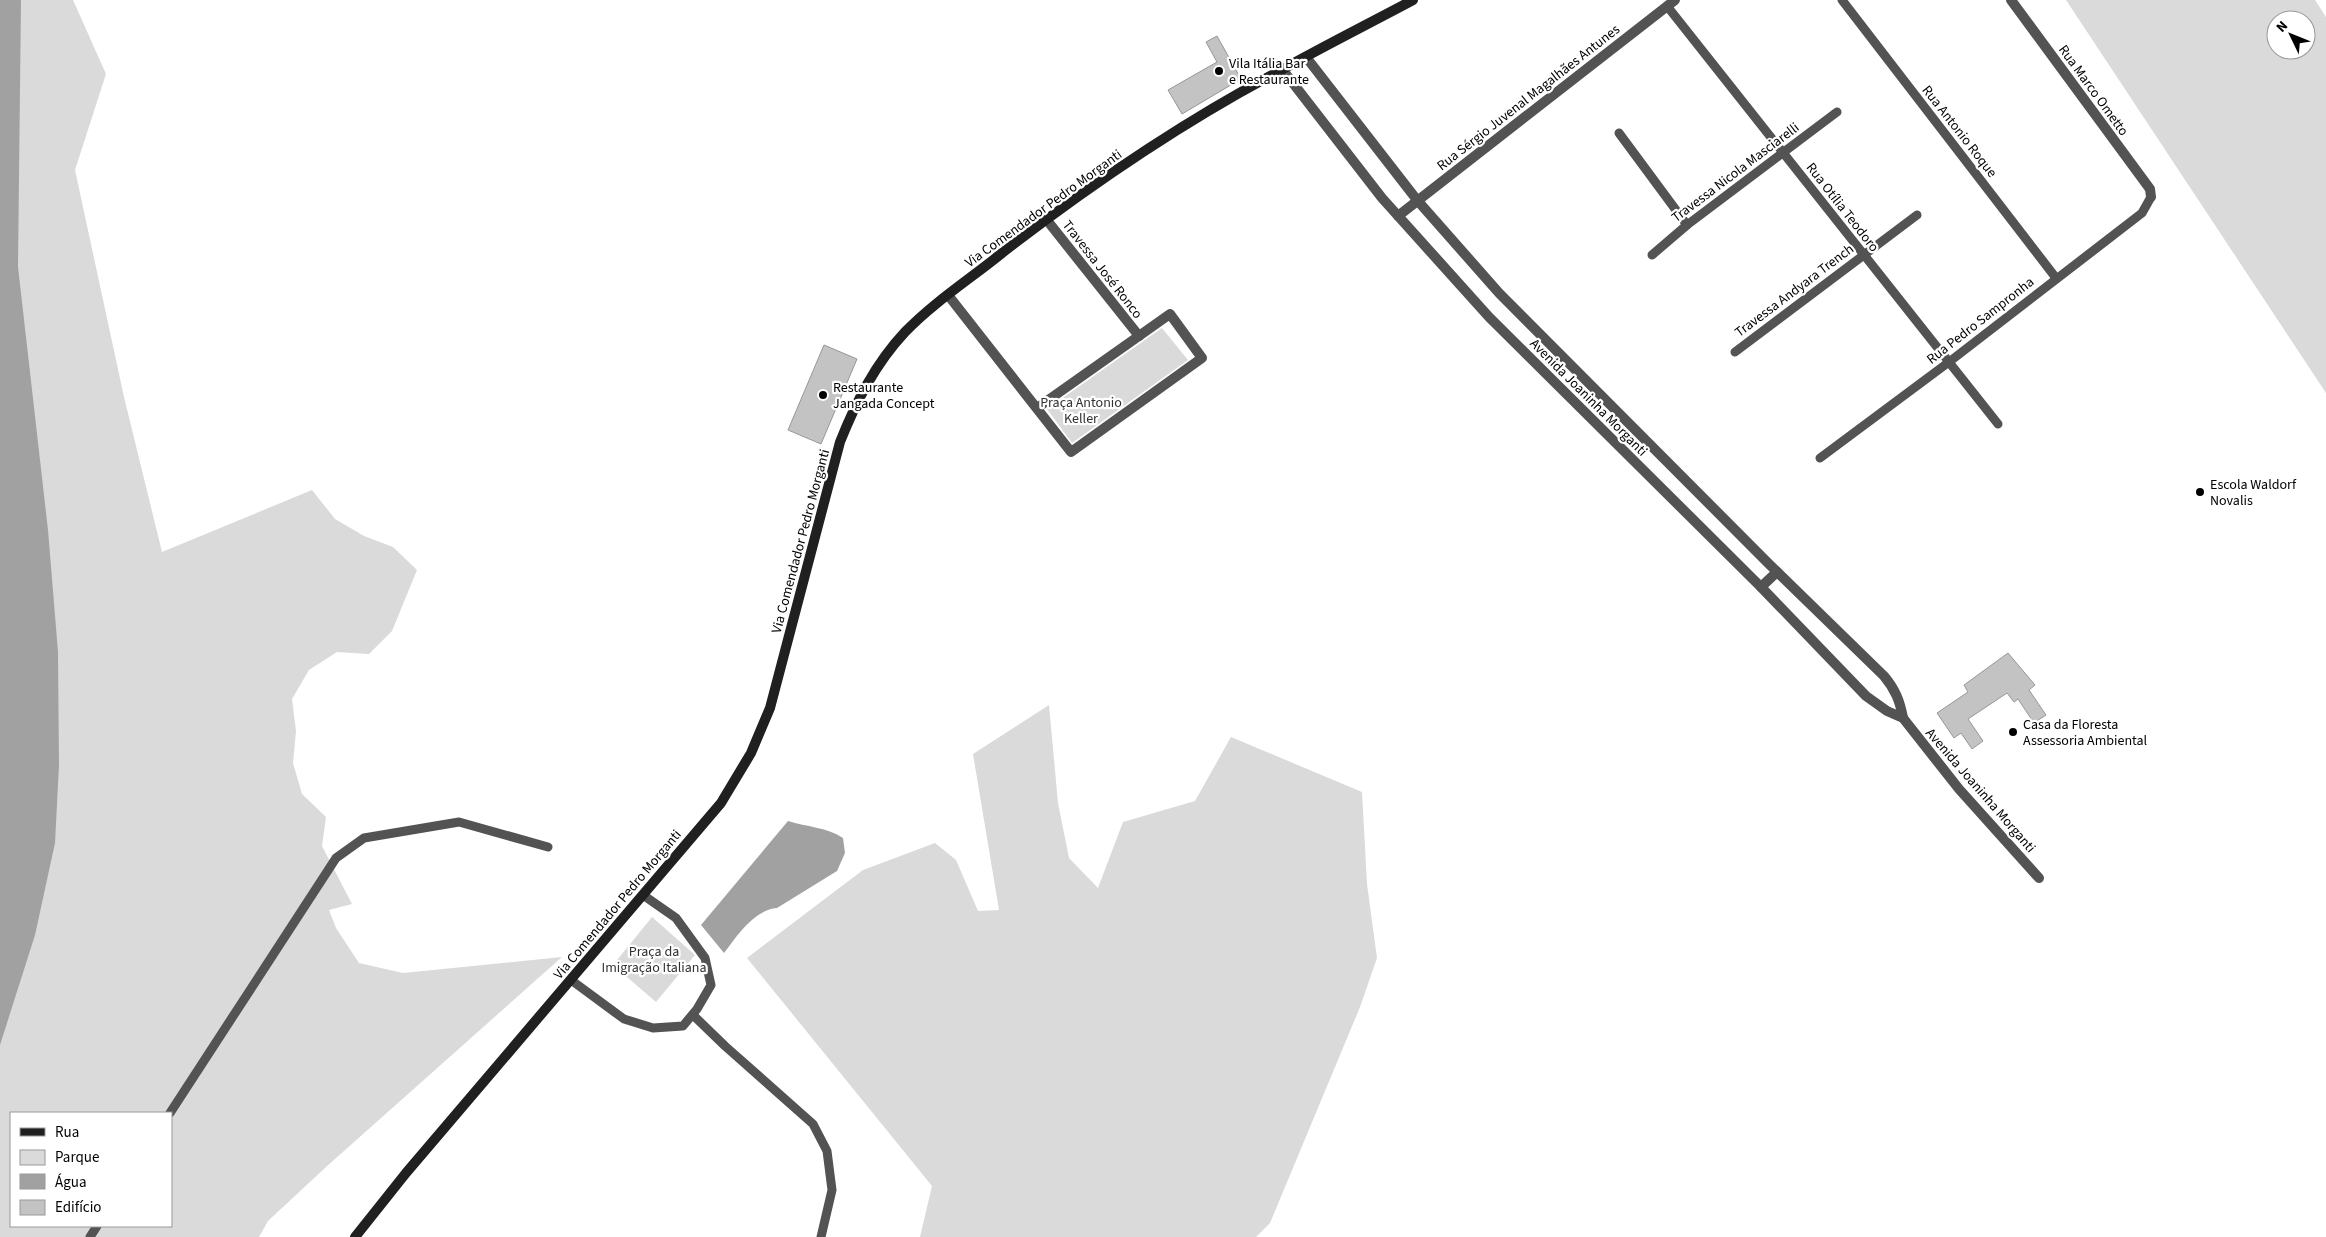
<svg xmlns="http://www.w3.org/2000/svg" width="2326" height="1237" viewBox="0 0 2326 1237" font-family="'Source Sans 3',sans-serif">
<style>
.green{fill:#dadada;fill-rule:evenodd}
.water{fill:#a1a1a1}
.building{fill:#c3c3c3;stroke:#979797}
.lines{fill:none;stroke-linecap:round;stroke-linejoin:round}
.lane{stroke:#535353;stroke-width:9}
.street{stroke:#535353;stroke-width:10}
.secondary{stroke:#202020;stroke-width:10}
.poi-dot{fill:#000;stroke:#fff;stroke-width:2}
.labels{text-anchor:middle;stroke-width:4.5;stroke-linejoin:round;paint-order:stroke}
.poi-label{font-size:14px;fill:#000;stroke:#fff;text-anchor:start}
.street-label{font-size:14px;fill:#000;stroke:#fff}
.park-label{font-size:14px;fill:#313131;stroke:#fff}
</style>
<rect width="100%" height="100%" fill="#fff"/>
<g class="green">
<path d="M0 0H73L106 74 75 170 124 397 162 552 312 490 335 519 364 536 393 547 417 570 392 631 369 654 337 652 309 670 292 699 296 731 293 763 302 794 326 817 322 846 352 904 329 910 336 928 359 963 403 973 562 957 326 1167 268 1221 259 1237H0ZM11 1113H171V1226H11Z"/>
<path d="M2066 0H2315L2326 17V393ZM2276 20H2306V50H2276Z"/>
<path d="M1162 328 1188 360 1072 443 1047 409Z"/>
<path d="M1049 705 1058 803 1069 858 1098 888 1123 822 1195 801 1231 737 1362 792 1367 884 1377 958 1360 1007 1270 1223 1256 1237H920L932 1186 747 958 863 870 935 843 956 860 978 911 999 910 973 754Z"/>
<path d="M652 917 695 955 656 1002 613 965Z"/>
</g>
<g class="water">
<path d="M0 0H21L18 267 48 530 58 652 59 765 55 843 35 935 0 1045Z"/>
<path d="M788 821C807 827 826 827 843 838L845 853 837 871 777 908C754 910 737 936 724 953L701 925Z"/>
</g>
<g class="building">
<path d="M1217 36 1241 79 1182 114 1168 90 1217 62 1206 42Z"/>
<path d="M824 345 857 359 821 444 788 430Z"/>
<path d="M2008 653 2035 685 2029 690 2046 715 2034 723 2018 699 2014 702 2007 693 1968 719 1983 741 1972 749 1961 733 1954 738 1937 713 1968 692 1964 685Z"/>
</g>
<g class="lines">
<g class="lane">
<path d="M1842 0 2056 278"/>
<path d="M1667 6 1998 424"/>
<path d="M1619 133 1687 225"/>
<path d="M1652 255 1687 225 1837 112"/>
<path d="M1735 352 1917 215"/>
<path d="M1820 458 1949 362 2142 213 2151 197"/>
<path d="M571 980 624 1019 653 1028 683 1026 697 1009 711 985 705 958 676 918 643 895"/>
<path d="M693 1015 725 1046 813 1124 827 1151 832 1190 821 1237"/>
<path d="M170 1113 336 858 364 838 459 822 548 847"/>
<path d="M90 1237 97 1226"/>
</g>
<g class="street">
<path d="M2011 0 2150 189 2151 197"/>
<path d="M1306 57 1417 200 1499 293 1769 564 1884 676C1895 689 1900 701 1903 718"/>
<path d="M1282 69 1382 198 1489 317 1761 587 1866 696 1887 711 1903 718 1959 789 2039 878"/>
<path d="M1398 216 1675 0"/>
<path d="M1046 219 1139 336"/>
<path d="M948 295 1071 452 1202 358 1170 314 1037 408"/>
<path d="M1761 587 1777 572"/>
</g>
<path class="secondary" d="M355 1237 406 1173 721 803 751 753 770 708 840 442C856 402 875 364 905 332 934 302 970 279 1002 253 1090 185 1184 121 1283 69 1326 45 1370 23 1413 0"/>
</g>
<g class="poi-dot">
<circle cx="1219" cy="71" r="5"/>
<circle cx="823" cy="395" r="5"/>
<circle cx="2200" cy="492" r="5"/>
<circle cx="2013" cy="732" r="5"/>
</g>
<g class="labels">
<g class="poi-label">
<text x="1229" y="68">Vila Itália Bar<tspan x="1229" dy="16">e Restaurante</tspan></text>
<text x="833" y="392">Restaurante<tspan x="833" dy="16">Jangada Concept</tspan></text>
<text x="2210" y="489">Escola Waldorf<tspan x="2210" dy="16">Novalis</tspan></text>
<text x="2023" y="729">Casa da Floresta<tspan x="2023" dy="16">Assessoria Ambiental</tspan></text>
</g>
<g class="street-label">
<text transform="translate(2094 90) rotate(54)" y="5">Rua Marco Ometto</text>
<text transform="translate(1528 97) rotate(-38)" y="5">Rua Sérgio Juvenal Magalhães Antunes</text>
<text transform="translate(1960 131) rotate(52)" y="5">Rua Antonio Roque</text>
<text transform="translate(1735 172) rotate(-37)" y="5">Travessa Nicola Masciarelli</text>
<text transform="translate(1843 207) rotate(52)" y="5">Rua Otília Teodoro</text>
<text transform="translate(1043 208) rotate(-36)" y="5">Via Comendador Pedro Morganti</text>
<text transform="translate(1103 269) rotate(52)" y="5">Travessa José Ronco</text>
<text transform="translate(1794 290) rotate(-37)" y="5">Travessa Andyara Trench</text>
<text transform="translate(1980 320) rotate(-38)" y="5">Rua Pedro Sampronha</text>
<text transform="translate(1589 397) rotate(45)" y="5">Avenida Joaninha Morganti</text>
<text transform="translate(800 541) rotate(-75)" y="5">Via Comendador Pedro Morganti</text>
<text transform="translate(1981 790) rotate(49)" y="5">Avenida Joaninha Morganti</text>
<text transform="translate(617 904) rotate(-50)" y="5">Via Comendador Pedro Morganti</text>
</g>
<g class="park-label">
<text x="1081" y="407">Praça Antonio<tspan x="1081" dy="16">Keller</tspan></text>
<text x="654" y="956">Praça da<tspan x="654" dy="16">Imigração Italiana</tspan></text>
</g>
</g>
<rect x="10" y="1112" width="162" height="115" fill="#ffffff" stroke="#999999"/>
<rect x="20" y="1128" width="25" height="8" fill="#202020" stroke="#999999"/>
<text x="55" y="1137" font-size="15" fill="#000000">Rua</text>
<rect x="20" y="1150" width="25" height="15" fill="#dadada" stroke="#999999"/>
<text x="55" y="1162" font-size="15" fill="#000000">Parque</text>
<rect x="20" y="1174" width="25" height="15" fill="#a1a1a1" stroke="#999999"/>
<text x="55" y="1187" font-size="15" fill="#000000">Água</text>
<rect x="20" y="1200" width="25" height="15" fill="#c3c3c3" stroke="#999999"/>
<text x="55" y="1212" font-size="15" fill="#000000">Edifício</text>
<g transform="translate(2291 35) rotate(313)"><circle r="24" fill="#ffffff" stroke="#999999"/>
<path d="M0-4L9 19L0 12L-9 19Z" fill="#000000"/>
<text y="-8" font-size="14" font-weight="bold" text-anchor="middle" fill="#000000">N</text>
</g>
</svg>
